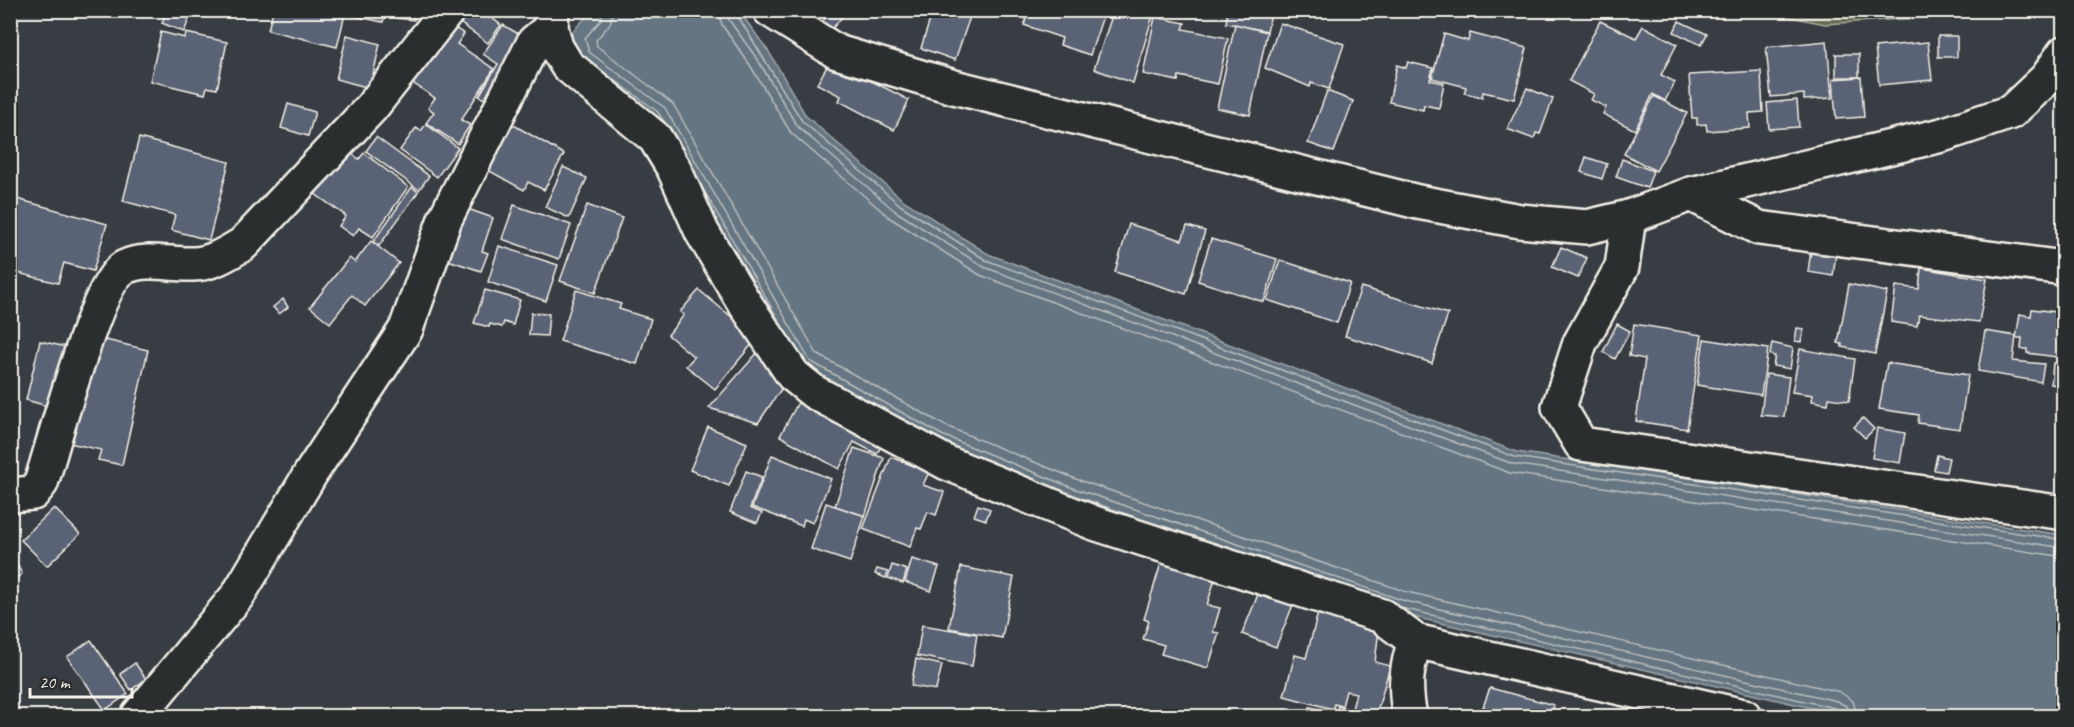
<svg xmlns="http://www.w3.org/2000/svg" width="2074" height="727" viewBox="0 0 2074 727" font-family="Caveat,sans-serif">
<style>
.green{fill:#646c52;stroke:#acae9d;stroke-width:1.5}
.water{fill:#657481;stroke:#9ea6aa;stroke-width:1.5}
.lines{fill:none;stroke-linecap:round;stroke-linejoin:round}
.shore{stroke:#bbbfbf;stroke-width:1.5}
.building{fill:#5a6274;stroke:#f4f1e8;stroke-width:1.5}
.minor-casing{stroke:#f4f1e8;stroke-width:38}
.minor{stroke:#2a2d2e;stroke-width:33}
</style>
<rect width="100%" height="100%" fill="#383d43"/>
<filter id="ink" filterUnits="userSpaceOnUse"><feTurbulence type="fractalNoise" baseFrequency=".0167" numOctaves="2"/><feDisplacementMap in="SourceGraphic" scale="12" xChannelSelector="R" yChannelSelector="G"/><feConvolveMatrix kernelMatrix="1 2 1 2 8 2 1 2 1" color-interpolation-filters="sRGB"/></filter>
<g filter="url(#ink)">
<path class="green" d="M1761 11V10L2003 11 1996 13 1825 24Z"/>
<path class="water" d="M592 11H739L769 52 806 116 903 200 988 254 1517 452 2063 535V716H1847L1401 614 1068 500 936 447 801 371 654 116 578 60 569 35Z"/>
<g class="lines">
<g class="shore">
<path d="M603 10 601 20 585 38 589 52 665 108 810 361 942 435 1073 488 1405 601 1837 701 1846 706 1848 716"/>
<path d="M613 10 610 24 596 40 597 46 673 104 817 354 946 426 1076 479 1407 592 1840 692 1853 701 1857 716"/>
<path d="M718 10 722 25 750 65 791 133 890 218 980 275 1510 473 2064 557"/>
<path d="M727 10 729 20 758 60 797 126 895 211 984 267 1513 464 2064 548"/>
<path d="M734 10 802 121 900 205 986 260 1515 457 2064 540"/>
<path d="M601 70 657 111 665 123"/>
<path d="M702 187 781 324"/>
<path d="M1084 499 1157 525"/>
<path d="M1401 608 1835 708 1839 711 1841 716"/>
</g>
</g>
<g class="building">
<path d="M167 10 192 12 184 32 162 23Z"/>
<path d="M215 10H239V14Z"/>
<path d="M273 10H346L337 47 268 30Z"/>
<path d="M355 10H386L383 22 354 16Z"/>
<path d="M397 10H430L414 11V20L396 18Z"/>
<path d="M459 10H481L501 25 488 43 453 18Z"/>
<path d="M832 10 842 17 831 30 822 22Z"/>
<path d="M933 10H960L971 14 955 60 921 48Z"/>
<path d="M1029 10H1105L1090 55 1060 45 1062 38 1024 25Z"/>
<path d="M1114 10H1138L1153 15 1133 83 1094 69Z"/>
<path d="M1228 10H1272L1267 31 1226 23Z"/>
<path d="M1155 17 1185 23 1183 29 1228 38 1218 84 1179 76 1178 81 1143 74Z"/>
<path d="M1600 21 1636 38 1643 26 1677 44 1661 75 1675 82 1665 101 1653 94 1635 130 1603 114 1606 107 1591 100 1594 94 1569 81Z"/>
<path d="M1679 21 1707 34 1701 45 1674 32Z"/>
<path d="M446 22 464 34 457 44 494 69 461 120 470 125 458 144 426 123 434 112 428 108 435 98 408 80Z"/>
<path d="M1280 23 1344 44 1329 89 1311 83 1310 87 1265 68Z"/>
<path d="M1235 24 1267 32 1250 115 1217 108Z"/>
<path d="M503 25 524 37 490 102 479 96 498 64 483 54Z"/>
<path d="M161 32 185 38 186 33 227 42 217 89 207 87 205 94 150 81Z"/>
<path d="M1470 33 1527 48 1514 99 1483 92 1482 97 1464 93 1466 87 1432 78 1444 34 1468 41Z"/>
<path d="M347 35 380 44 370 88 336 79Z"/>
<rect x="1938" y="36" width="19" height="21"/>
<path d="M1827 41 1832 98 1804 100V94L1771 97 1766 47Z"/>
<path d="M1928 42 1932 80 1879 85 1875 47Z"/>
<rect x="1836" y="54" width="23" height="23"/>
<path d="M1408 62 1433 68 1430 80 1444 83 1439 108 1424 105 1423 110 1389 102 1397 65 1406 68Z"/>
<path d="M829 63 854 76 856 73 909 100 894 130 839 101 841 96 817 84Z"/>
<path d="M1761 71 1763 112 1749 113 1750 128 1707 131 1706 124 1697 125V118H1692L1689 75Z"/>
<path d="M1861 77 1864 117 1836 119 1833 79Z"/>
<path d="M1527 88 1553 99 1540 134 1536 133 1534 139 1507 129Z"/>
<path d="M1327 91 1353 101 1334 152 1308 143Z"/>
<path d="M1654 96 1687 113 1656 171 1624 154Z"/>
<path d="M1797 100 1799 127 1769 129 1767 103Z"/>
<path d="M288 104 315 112 308 136 281 128Z"/>
<path d="M426 124 458 148 437 177 400 150 416 128 421 131Z"/>
<path d="M512 124 564 154 544 190 528 182 524 190 486 169Z"/>
<path d="M376 137 429 176 419 190 366 151Z"/>
<path d="M139 138 229 162 209 240 171 230 175 215 123 201Z"/>
<path d="M346 150 359 159 364 153 408 187 373 237 359 228 353 236 339 226 346 216 315 194Z"/>
<path d="M1586 157 1607 164 1602 179 1581 172Z"/>
<path d="M1622 159 1653 171 1647 188 1616 177Z"/>
<path d="M563 167 587 178 569 218 545 207Z"/>
<path d="M412 187 418 192 379 246 373 242Z"/>
<path d="M10 197 107 224 93 271 64 263 58 283 10 271Z"/>
<path d="M514 205 571 225 559 259 502 239Z"/>
<path d="M587 205 622 218 595 293 560 281Z"/>
<path d="M465 208 493 218 482 251 488 253 481 271 442 258Z"/>
<path d="M1129 224 1182 240 1187 226 1205 231 1186 294 1115 272Z"/>
<path d="M1211 239 1277 259 1264 302 1198 281Z"/>
<path d="M371 241 399 263 365 306 352 295 330 323 310 307 349 258 355 262Z"/>
<path d="M499 246 558 265 546 301 488 282Z"/>
<path d="M1561 247 1587 258 1578 278 1552 267Z"/>
<path d="M1811 250 1836 253 1833 276 1808 272Z"/>
<path d="M1280 260 1350 283 1337 323 1267 300Z"/>
<path d="M1921 268 1987 279 1979 322 1919 315 1917 326 1891 322 1896 286 1919 289Z"/>
<path d="M1849 284 1887 292 1875 354 1842 347V344L1838 343Z"/>
<path d="M1361 287 1448 314 1432 363 1345 336Z"/>
<path d="M485 290 520 300 513 325 504 322 502 327 490 324 489 327 474 323Z"/>
<path d="M576 290 621 304 619 309 651 319 637 364 560 341Z"/>
<path d="M699 290 757 338 715 389 686 366 694 357 668 335 684 315 680 312Z"/>
<path d="M283 299 288 307 279 314 273 307Z"/>
<path d="M2032 309 2064 313V358L2027 353V349H2021L2022 338H2016L2020 314 2031 316Z"/>
<path d="M531 313 549 314 547 336 529 335Z"/>
<path d="M1617 324 1630 331 1615 359 1603 352Z"/>
<path d="M1634 324 1702 335 1687 429 1636 421 1645 359 1629 356Z"/>
<path d="M1797 328 1804 329 1801 342 1795 341Z"/>
<path d="M1985 331 2016 336 2013 361 2044 364 2041 382 1978 371Z"/>
<path d="M93 337 148 350 122 465 98 460 101 450 69 443Z"/>
<path d="M1704 339 1768 349 1761 395 1697 385Z"/>
<path d="M40 341 66 347 55 390 51 388 47 406 26 400Z"/>
<path d="M1772 343 1793 348 1790 369 1773 366 1775 356 1770 355Z"/>
<path d="M1800 349 1855 359 1849 401 1829 398 1828 404 1812 401 1813 395 1792 392Z"/>
<path d="M758 352 788 379 758 423 709 408Z"/>
<path d="M1887 363 1968 375 1960 429 1918 423 1919 415 1879 409Z"/>
<path d="M2053 363 2064 364V386L2051 384Z"/>
<path d="M1766 374 1789 377 1784 417 1761 415Z"/>
<path d="M801 397 883 442 877 454 854 442 839 469 780 436Z"/>
<path d="M1863 418 1874 429 1865 438 1854 427Z"/>
<path d="M708 427 747 443 729 486 690 470Z"/>
<path d="M1877 428 1905 433 1900 463 1872 458Z"/>
<path d="M854 448 884 458 865 516 835 506Z"/>
<path d="M772 455 831 479 813 523 804 519 802 526 752 507Z"/>
<path d="M1937 455 1949 458 1946 472 1934 470Z"/>
<path d="M891 457 929 472 923 485 944 492 936 515 928 512 921 529 917 528 910 547 863 529Z"/>
<path d="M746 471 762 477 750 508 762 513 757 523 730 512Z"/>
<path d="M826 503 865 516 850 562 811 549Z"/>
<path d="M978 505 990 509 986 520 974 516Z"/>
<path d="M54 508 80 534 47 566 21 540Z"/>
<path d="M10 551 22 574 10 583Z"/>
<path d="M912 559 939 567 931 591 905 582Z"/>
<path d="M1162 560 1216 576 1207 605 1220 608 1213 632 1219 633 1208 668 1161 654 1164 645 1143 639 1149 621 1144 619Z"/>
<path d="M892 565 907 570 903 583 888 578Z"/>
<path d="M961 567 1014 577 1002 638 949 628Z"/>
<path d="M877 569 888 572 886 578 875 574Z"/>
<path d="M1259 592 1293 605 1276 647 1242 634Z"/>
<path d="M1319 609 1379 629 1375 662 1390 666 1376 716 1352 709 1356 693 1346 691 1342 706 1334 704 1333 709 1284 696 1295 655 1306 658Z"/>
<path d="M922 625 977 634 972 666 917 656Z"/>
<path d="M91 640 128 694 105 710 67 657Z"/>
<path d="M916 659 942 665 936 690 911 686Z"/>
<path d="M135 663 146 679 131 690 120 674Z"/>
<path d="M1490 688 1554 705 1551 716H1491L1493 710 1483 707Z"/>
<path d="M1338 706 1360 713 1359 716H1307L1310 707 1335 713Z"/>
</g>
<g class="lines">
<defs>
<g id="minor">
<path d="M552 10 551 28 556 47 567 65 655 138 674 169 702 232 742 299 793 375 814 392 947 463 1094 523 1382 616 1415 641 1744 716"/>
<path d="M770 10 837 52 954 87 1418 202 1520 221 1587 227 1629 217 1691 194 1942 135 2011 112 2047 78 2064 53"/>
<path d="M1691 194 1759 228 2064 268"/>
<path d="M1629 217 1622 267 1580 343 1559 407 1581 444 2064 513"/>
<path d="M10 495 33 493 41 483C53 446 96 281 125 267 146 257 171 265 193 264 211 264 228 253 243 244L371 108 448 10"/>
<path d="M138 716 238 595 311 473 406 329 445 219 534 42 551 28"/>
<path d="M1410 716C1404 688 1406 668 1415 641"/>
</g>
</defs>
<use href="#minor" class="minor-casing"/>
<use href="#minor" class="minor"/>
</g>
</g>
<rect width="2074" height="727" fill="none" stroke="#2a2d2e" stroke-width="36"/>
<rect x="18" y="18" width="2038" height="691" fill="none" stroke="#f4f1e8" stroke-width="2" filter="url(#ink)"/>
<path d="M30 688v9h102v-9" fill="none" stroke="#f4f1e8" stroke-width="3"/>
<text x="39" y="688" font-size="18" fill="#f4f1e8" stroke="#2a2d2e" stroke-width="4.5" paint-order="stroke">20 m</text>
</svg>
